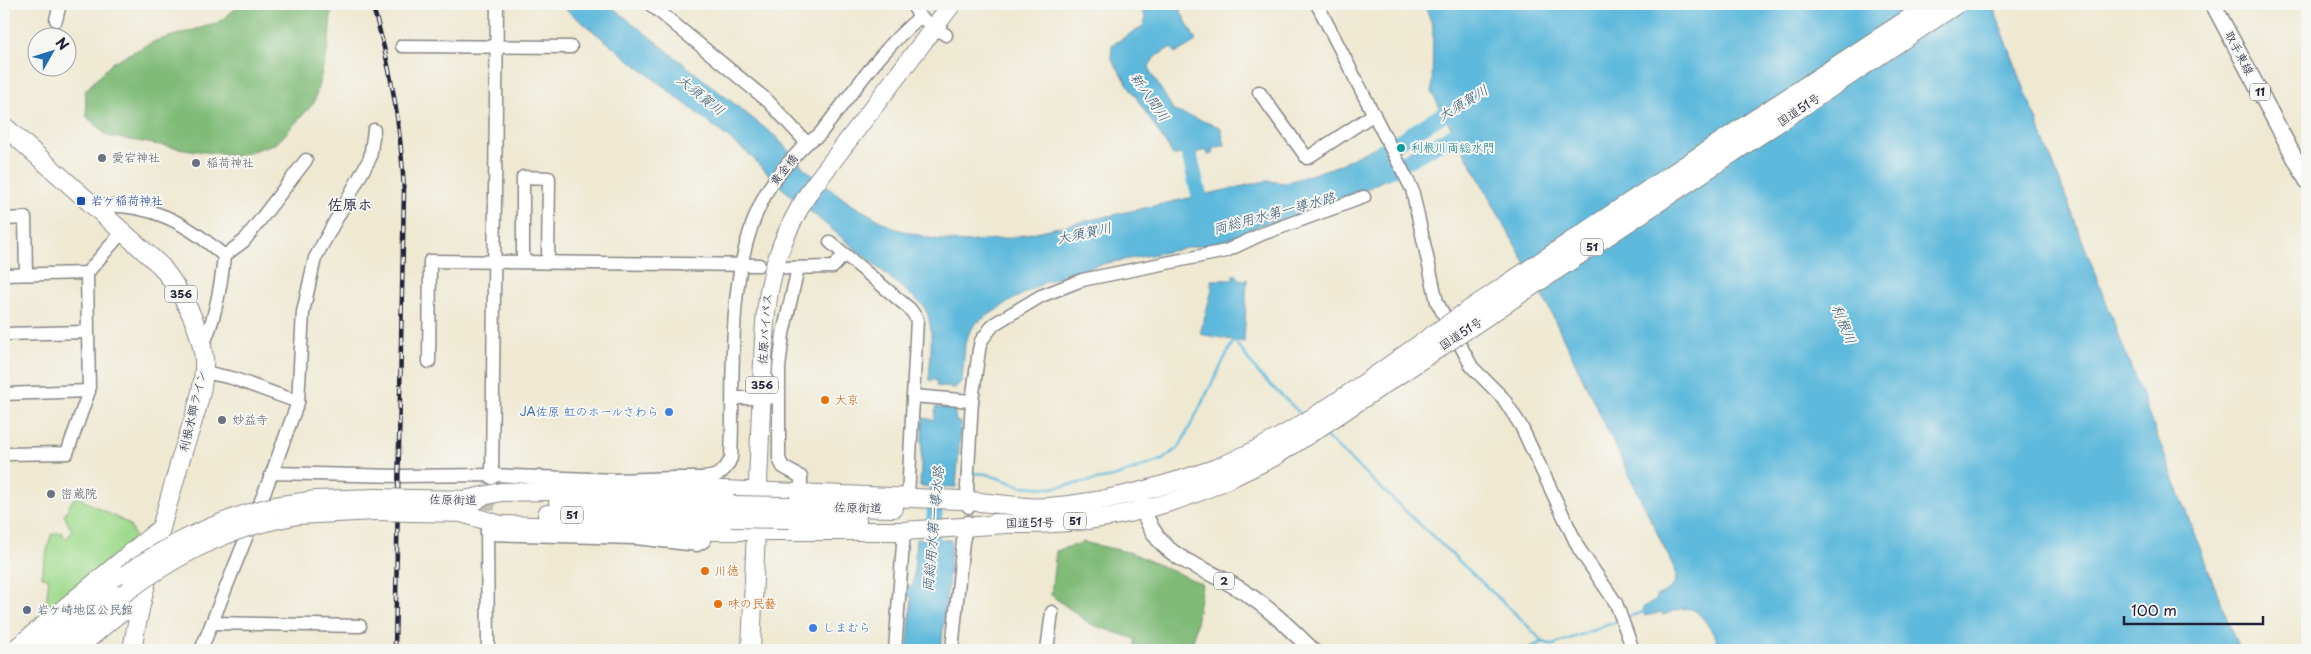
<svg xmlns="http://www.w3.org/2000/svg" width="2311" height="654" viewBox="0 0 2311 654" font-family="'Playpen Sans','Klee One',sans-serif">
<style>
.green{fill:#a0db8d;stroke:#617e64}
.forest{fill:#80bb78;stroke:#516e5a}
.water{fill:#5eb9dc;stroke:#406e8c}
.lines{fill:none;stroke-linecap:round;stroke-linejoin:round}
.stream{stroke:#5eb9dc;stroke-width:2.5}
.river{stroke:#5eb9dc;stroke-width:16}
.minor-tunnel{stroke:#c6c1b4;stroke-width:12;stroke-dasharray:12 6;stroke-linecap:butt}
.minor-casing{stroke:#888686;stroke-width:15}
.major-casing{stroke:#888686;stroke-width:18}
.highway-casing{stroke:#888686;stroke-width:20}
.minor{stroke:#fff;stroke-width:12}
.major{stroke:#fff;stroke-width:15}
.highway{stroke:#fff;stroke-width:18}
.rail-casing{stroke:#22223b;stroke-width:4.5}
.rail{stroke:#f6f6f2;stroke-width:2.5;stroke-dasharray:8;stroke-linecap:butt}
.highway-bridge-casing{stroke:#888686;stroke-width:20;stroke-linecap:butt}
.highway-bridge{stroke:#fff;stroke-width:18}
.culture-dot{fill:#0f9aa8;stroke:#f6f6f2;stroke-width:2}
.worship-dot{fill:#6b7280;stroke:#f6f6f2;stroke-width:2}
.transit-dot{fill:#1a4fb4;stroke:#f6f6f2;stroke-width:2}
.food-dot{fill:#e8710a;stroke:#f6f6f2;stroke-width:2}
.shop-dot{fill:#3f7fe0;stroke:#f6f6f2;stroke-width:2}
.service-dot{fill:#5c6f8a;stroke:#f6f6f2;stroke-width:2}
.labels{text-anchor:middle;stroke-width:4;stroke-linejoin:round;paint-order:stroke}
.shield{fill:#f6f6f2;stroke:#626272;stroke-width:1}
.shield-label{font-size:11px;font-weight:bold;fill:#22223b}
.street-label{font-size:12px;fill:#22223b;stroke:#f6f6f2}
.culture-label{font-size:12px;fill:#0d838f;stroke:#f6f6f2;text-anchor:start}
.worship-label{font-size:12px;fill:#5b616d;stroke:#f6f6f2;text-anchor:start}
.transit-label{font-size:12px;fill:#164399;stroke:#f6f6f2;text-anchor:start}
.food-label{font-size:12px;fill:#c56008;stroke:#f6f6f2;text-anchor:start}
.shop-label{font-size:12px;fill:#366cbe;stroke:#f6f6f2;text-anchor:end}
.service-label{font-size:12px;fill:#4e5e75;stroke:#f6f6f2;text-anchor:start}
.water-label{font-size:14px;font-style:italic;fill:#375773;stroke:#f6f6f2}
.quarter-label{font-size:15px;font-weight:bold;fill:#22223b;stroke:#f6f6f2}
</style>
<rect width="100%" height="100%" fill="#f6f6f2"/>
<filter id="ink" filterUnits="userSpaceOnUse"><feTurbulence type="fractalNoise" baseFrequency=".02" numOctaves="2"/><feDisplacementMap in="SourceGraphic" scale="10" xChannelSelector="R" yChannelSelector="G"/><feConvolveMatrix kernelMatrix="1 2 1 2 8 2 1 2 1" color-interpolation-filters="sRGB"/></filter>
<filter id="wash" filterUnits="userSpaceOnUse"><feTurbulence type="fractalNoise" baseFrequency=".0096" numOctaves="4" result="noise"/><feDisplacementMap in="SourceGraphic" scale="20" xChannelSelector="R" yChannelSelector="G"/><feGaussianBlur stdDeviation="1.12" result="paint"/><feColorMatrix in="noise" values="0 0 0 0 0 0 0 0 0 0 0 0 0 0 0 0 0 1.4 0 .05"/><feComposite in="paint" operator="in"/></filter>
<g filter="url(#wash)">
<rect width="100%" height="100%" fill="#efe9d2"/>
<path class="green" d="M75 496 129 524 135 537 45 612 49 579 41 576 51 535 61 532 67 539 72 531 64 515Z"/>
<g class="forest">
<path d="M238 4H332L328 48 314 103 277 143 237 156 184 149 107 136 87 117 85 91 113 62 155 41 218 23 234 10Z"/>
<path d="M1083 542 1132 553 1202 584 1192 650H1135V639L1090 624 1051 595 1056 551Z"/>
</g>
<g class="water">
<path d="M559 4H608L776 137 805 169 849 203 893 228 933 239 965 242 1009 238 1194 197V194L1202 192 1203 195 1266 181 1286 183 1337 166 1383 143 1397 173 1351 197 1310 213 1263 224 1224 241 1097 265 1047 281 1012 300 976 323 970 331 965 343 962 381 955 388 937 386V380H929C930 355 936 326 923 305L781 187 750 155Z"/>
<path d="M1139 4H1177L1196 41 1176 53 1171 47 1155 57 1149 66 1151 73 1174 111 1220 127 1225 145 1212 149 1213 154 1208 155 1207 150 1192 153 1197 173 1191 175 1186 154 1173 155 1111 58 1112 45 1143 26 1146 18Z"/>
<path d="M1424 4H1992L2239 650H1722C1717 640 1702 611 1691 609 1681 607 1672 612 1663 615L1662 612 1645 616 1642 608 1657 600 1656 596C1669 590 1677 587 1676 572L1542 294 1432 93 1433 26Z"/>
<path d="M1233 275H1237L1239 281 1247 279 1244 342 1200 334 1212 290 1211 280H1233Z"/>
<path d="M936 407 954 409 956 421 961 423 956 487 920 486 923 418 934 420Z"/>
<path d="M916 539 951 540C950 576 944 613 941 650H907L912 597 906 596V587H913Z"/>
</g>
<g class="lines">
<g class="stream">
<path d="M1322 433 1520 618 1543 642 1553 645 1618 621"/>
<path d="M972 473 986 474 1021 486 1051 488 1113 477 1162 460 1180 446 1234 340 1259 374 1303 416"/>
<path d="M1625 618 1646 611"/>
<path d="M1524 650 1543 642"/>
</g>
<g class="river">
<path d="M1189 153 1202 207"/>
<path d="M1378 154 1462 103"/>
<path d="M1385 173 1473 124"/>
<path d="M930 561 939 466"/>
</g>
</g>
</g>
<g filter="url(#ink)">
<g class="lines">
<path class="minor-tunnel" d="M487 528 491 488"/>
<defs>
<g id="minor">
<path d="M650 4 768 101 807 143C792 158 773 178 764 197 724 275 735 373 731 458 721 484 700 477 675 478L676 488"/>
<path d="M912 4 920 17 946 35"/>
<path d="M1317 4 1412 189 1437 302 1472 367 1503 398 1521 426 1579 549 1616 603 1633 650"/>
<path d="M56 20 60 4"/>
<path d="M402 46 571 47"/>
<path d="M1259 92 1307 158 1374 114"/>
<path d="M807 143 819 135C851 95 881 49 920 17"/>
<path d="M96 206C148 202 186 222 224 256 221 288 215 319 202 348"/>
<path d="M4 219 25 218 26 274"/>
<path d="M830 242 910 309 917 319 908 497"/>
<path d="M224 256 244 241 306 160"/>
<path d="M523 262V177L549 178 548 262"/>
<path d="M787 268 833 267 844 255"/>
<path d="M798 268 783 334 779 368V459L783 467 801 477V492"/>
<path d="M4 275 87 273 123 231"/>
<path d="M4 334 87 332"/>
<path d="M429 362 430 261 759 265"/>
<path d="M204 372 232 378 298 402"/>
<path d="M4 394 89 391"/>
<path d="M913 396 972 401"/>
<path d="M734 398H770"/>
<path d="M4 454 67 453 89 391 87 273"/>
<path d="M272 473 298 402 303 312 315 258 370 158 374 130"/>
<path d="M492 478 497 4"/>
<path d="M969 507 967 487 972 401 979 350 981 341 994 324 1041 296 1082 280 1226 251 1262 234 1364 197"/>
<path d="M487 529 488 650"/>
<path d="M487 534 636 538 697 545 704 541V531"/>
<path d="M212 623 360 626"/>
<path d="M201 650 272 473 399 476 492 475 615 480 675 478"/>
<path d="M895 650 904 531"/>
<path d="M952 650 963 541 968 522"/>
<path d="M1047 650 1052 612"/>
</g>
<g id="major">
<path d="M2213 4 2307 181"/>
<path d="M1141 499C1153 560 1196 561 1241 590 1268 607 1290 628 1312 650"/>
</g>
<g id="highway">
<path d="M4 126 161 266C182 293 200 324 204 358 206 391 190 428 181 458 163 522 143 585 132 650"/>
<path d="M413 499 477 500"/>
<path d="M465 500 501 492 676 488 961 500 1036 508"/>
<path d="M558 502 732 505"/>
<path d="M275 506 316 500 377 498"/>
<path d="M790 506 894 508"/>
<path d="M1025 508C1091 507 1156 489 1217 468"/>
<path d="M412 512 471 513"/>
<path d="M461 513 501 525 704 531H904L1006 524"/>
<path d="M547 514 731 518"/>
<path d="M790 519 857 520"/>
<path d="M270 521 297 515 375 511"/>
<path d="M995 523C1071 528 1153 514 1222 482"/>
<path d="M14 650 161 528"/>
<path d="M34 650 126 574"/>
<path d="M54 650 123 594"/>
<path d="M75 650 118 614 140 606"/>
<path d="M751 650 764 338C767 278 779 239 811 189L952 4"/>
</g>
</defs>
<use href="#minor" class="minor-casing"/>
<use href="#major" class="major-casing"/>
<use href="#highway" class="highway-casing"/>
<use href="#minor" class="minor"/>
<use href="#major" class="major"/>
<use href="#highway" class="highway"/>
<defs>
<path id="rail" d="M372 4C391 65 401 127 404 191L395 650"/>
</defs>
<use href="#rail" class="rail-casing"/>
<use href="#rail" class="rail"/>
<defs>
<g id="highway-bridge">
<path d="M1217 468C1314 428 1398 356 1485 299 1633 199 1782 101 1931 4"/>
<path d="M1222 482 1272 458 1311 433 1957 4"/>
<path d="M377 498 413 499"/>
<path d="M732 505 790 506"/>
<path d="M375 511 412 512"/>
<path d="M731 518 790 519"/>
<path d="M126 574C173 542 220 519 275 506"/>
<path d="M123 594C169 560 215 534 270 521"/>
</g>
</defs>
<use href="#highway-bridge" class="highway-bridge-casing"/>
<use href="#highway-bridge" class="highway-bridge"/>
</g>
</g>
<circle class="culture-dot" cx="1401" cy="148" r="5"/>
<g class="worship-dot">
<circle cx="102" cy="158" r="5"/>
<circle cx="196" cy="163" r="5"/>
<circle cx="222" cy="420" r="5"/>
<circle cx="51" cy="494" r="5"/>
</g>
<rect class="transit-dot" x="76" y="196" width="10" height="10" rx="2.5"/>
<g class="food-dot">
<circle cx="825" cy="400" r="5"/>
<circle cx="705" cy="571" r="5"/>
<circle cx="718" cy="604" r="5"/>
</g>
<g class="shop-dot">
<circle cx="669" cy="412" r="5"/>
<circle cx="813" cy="628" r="5"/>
</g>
<circle class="service-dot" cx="27" cy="610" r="5"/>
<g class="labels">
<g class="shield">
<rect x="2250" y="83.5" width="20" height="17" rx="4"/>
<rect x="1581" y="238.5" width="22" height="17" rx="4"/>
<rect x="165" y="285.5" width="32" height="17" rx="4"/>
<rect x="746" y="376.5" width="32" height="17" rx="4"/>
<rect x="561" y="506.5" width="22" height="17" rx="4"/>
<rect x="1064" y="512.5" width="22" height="17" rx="4"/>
<rect x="1214" y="572.5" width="20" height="17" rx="4"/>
</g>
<g class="shield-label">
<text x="2260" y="96">11</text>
<text x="1592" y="251">51</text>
<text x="181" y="298">356</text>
<text x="762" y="389">356</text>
<text x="572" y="519">51</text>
<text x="1075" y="525">51</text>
<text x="1224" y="585">2</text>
</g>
<g class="street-label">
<text transform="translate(2239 53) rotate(62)" y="4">取手東線</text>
<text transform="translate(1799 110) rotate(-34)" y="4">国道51号</text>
<text transform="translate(784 170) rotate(-51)" y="4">黄金橋</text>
<text transform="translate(765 329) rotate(-86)" y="4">佐原バイパス</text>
<text transform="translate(1461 334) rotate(-33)" y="4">国道51号</text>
<text transform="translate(193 411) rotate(-77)" y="4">利根水郷ライン</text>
<text transform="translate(453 500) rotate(1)" y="4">佐原街道</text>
<text transform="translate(858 508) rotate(1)" y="4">佐原街道</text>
<text transform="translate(1030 523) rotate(-1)" y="4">国道51号</text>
</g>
<g class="culture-label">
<text x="1411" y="152">利根川両総水門</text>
</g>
<g class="worship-label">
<text x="112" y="162">愛宕神社</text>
<text x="206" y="167">稲荷神社</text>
<text x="232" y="424">妙益寺</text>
<text x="61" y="498">密蔵院</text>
</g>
<g class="transit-label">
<text x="91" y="205">岩ケ稲荷神社</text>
</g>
<g class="food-label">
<text x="835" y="404">大京</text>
<text x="715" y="575">川徳</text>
<text x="728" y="608">味の民藝</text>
</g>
<g class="shop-label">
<text x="659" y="416">JA佐原 虹のホールさわら</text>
<text x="823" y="632" text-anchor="start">しまむら</text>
</g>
<g class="service-label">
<text x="37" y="614">岩ケ崎地区公民館</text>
</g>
<g class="water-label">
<text transform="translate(701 95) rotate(39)" y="5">大須賀川</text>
<text transform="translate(1150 97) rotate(55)" y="5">新八間川</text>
<text transform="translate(1463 103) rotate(-31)" y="5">大須賀川</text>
<text transform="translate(1274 213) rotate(-15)" y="5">両総用水第一導水路</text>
<text transform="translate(1084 233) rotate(-12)" y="5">大須賀川</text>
<text transform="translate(1844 324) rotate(68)" y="5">利根川</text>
<text transform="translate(933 529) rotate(-85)" y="5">両総用水第一導水路</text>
</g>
<g class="quarter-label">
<text x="350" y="210">佐原ホ</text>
</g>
</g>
<rect width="2311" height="654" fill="none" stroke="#f6f6f2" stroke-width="20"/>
<g transform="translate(52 52) rotate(51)"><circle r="24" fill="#f6f6f2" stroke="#a1a1a9"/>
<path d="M0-4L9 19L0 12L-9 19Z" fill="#1f6fb2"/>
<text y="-8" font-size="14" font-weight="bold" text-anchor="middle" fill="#22223b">N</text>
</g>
<path d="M2124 616v8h139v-8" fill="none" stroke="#22223b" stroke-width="2.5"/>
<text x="2131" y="616" font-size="15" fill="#22223b" stroke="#f6f6f2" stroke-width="4" paint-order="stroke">100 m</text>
</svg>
